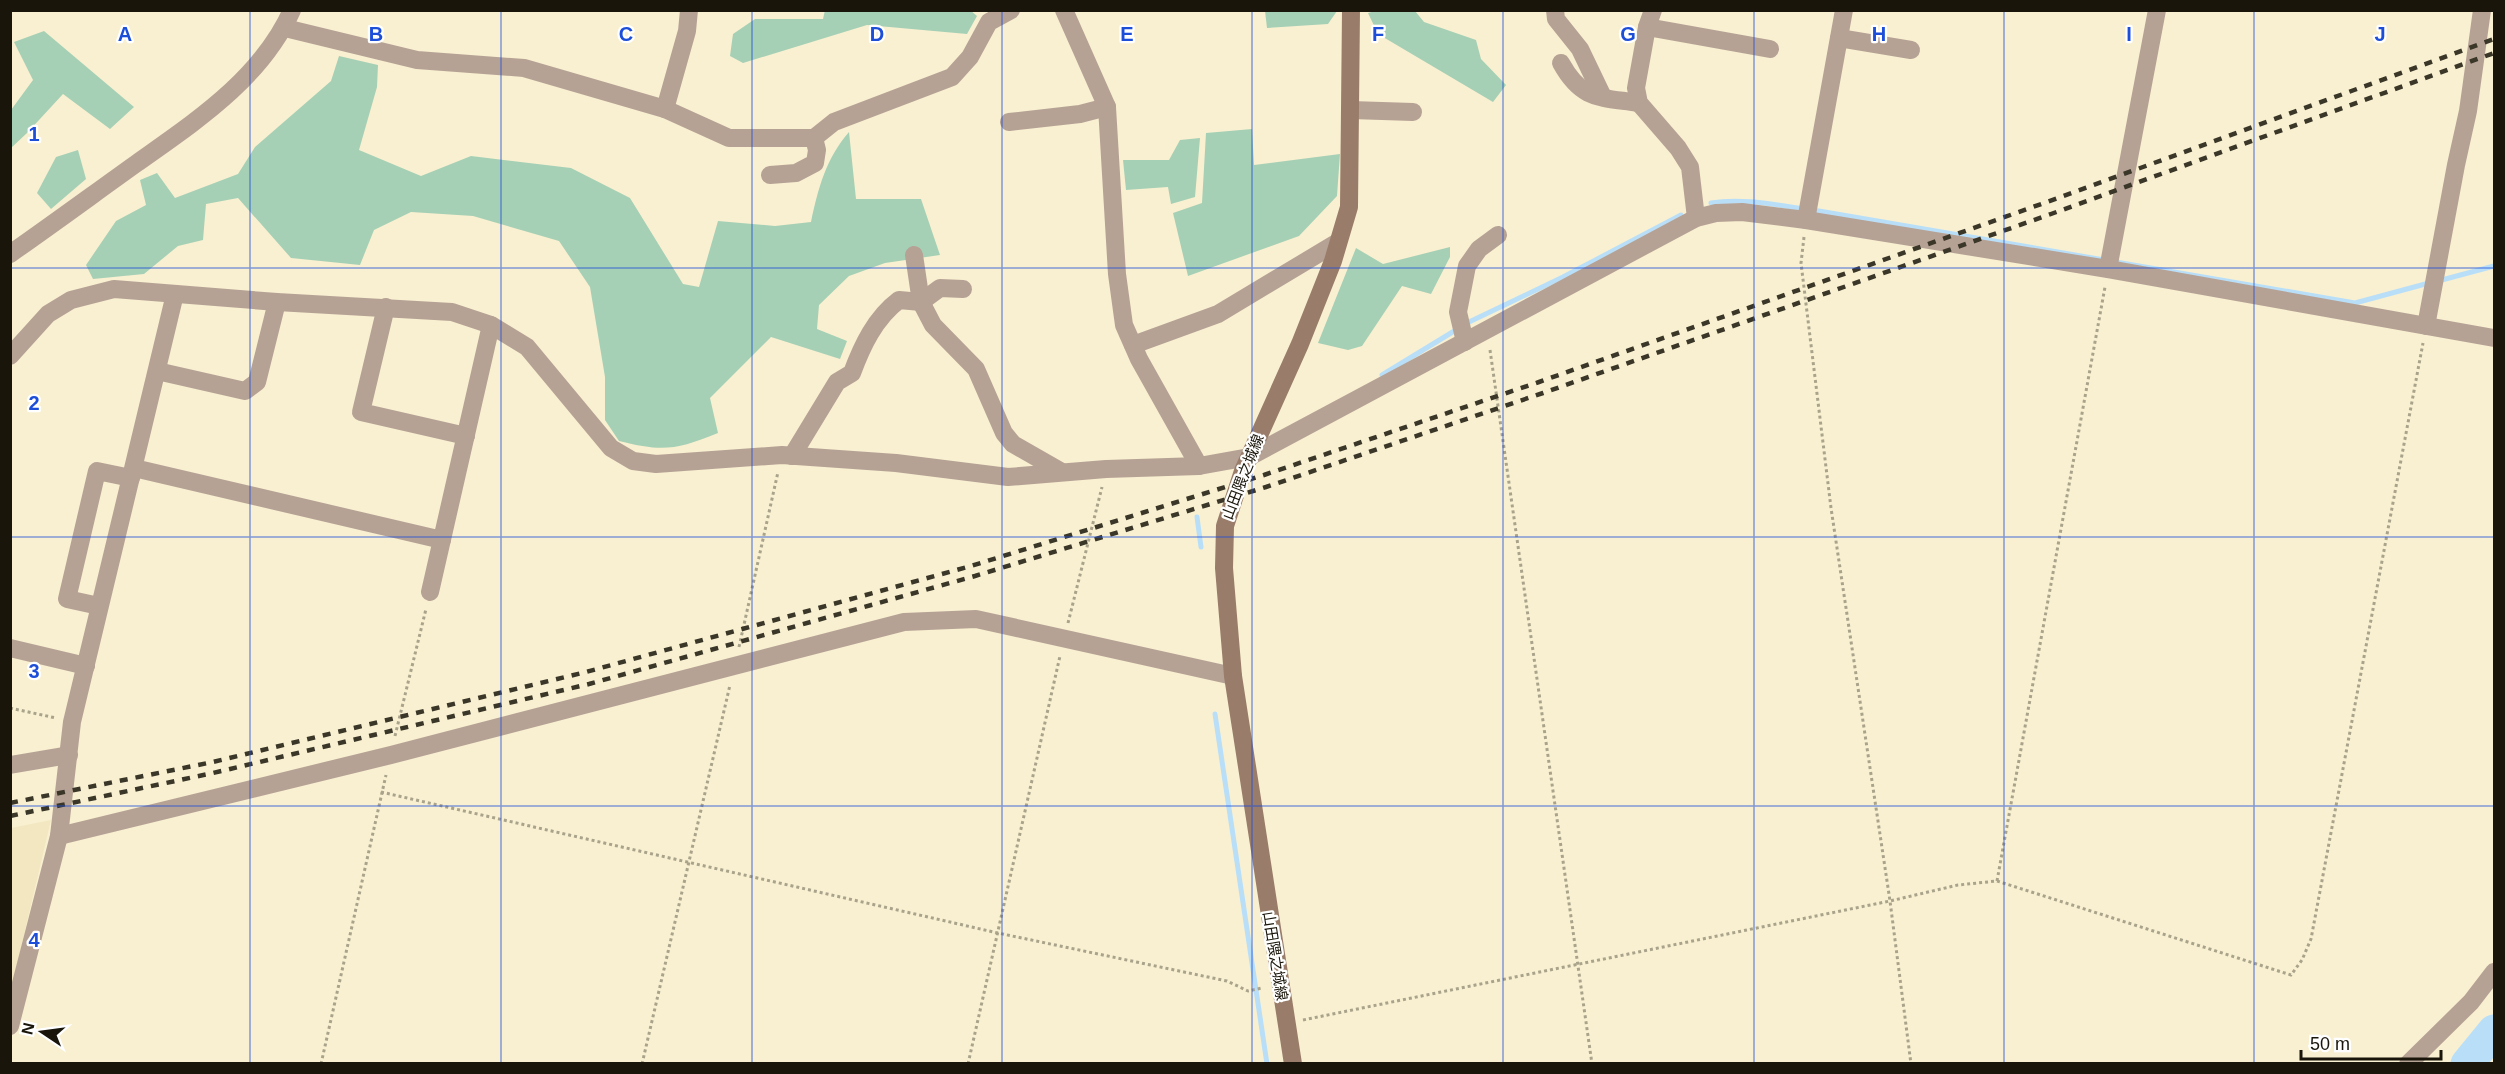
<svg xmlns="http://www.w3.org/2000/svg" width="2505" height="1074" viewBox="0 0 2505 1074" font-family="Helvetica,'Noto Sans JP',sans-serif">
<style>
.built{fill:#f2e7c0}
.green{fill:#a6d0b5}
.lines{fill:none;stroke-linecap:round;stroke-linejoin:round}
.stream{stroke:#b9dff8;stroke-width:5}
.river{stroke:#b9dff8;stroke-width:33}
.path{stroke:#aaa38b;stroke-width:3;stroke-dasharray:3 3;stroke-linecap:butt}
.street{stroke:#b6a295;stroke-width:18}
.secondary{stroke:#997d6a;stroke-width:18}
.rail{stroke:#3a3628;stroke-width:4.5;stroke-dasharray:8 8;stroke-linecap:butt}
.grid{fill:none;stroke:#1d4ed8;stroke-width:1.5;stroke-opacity:0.55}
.labels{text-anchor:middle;stroke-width:4.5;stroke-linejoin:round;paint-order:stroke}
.street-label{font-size:15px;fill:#19150a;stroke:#fff}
.grid-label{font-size:20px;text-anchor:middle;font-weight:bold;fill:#1d4ed8;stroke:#fff;stroke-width:4.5;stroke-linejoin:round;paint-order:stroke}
</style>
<rect width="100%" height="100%" fill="#f9f0d1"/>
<path class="built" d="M51 820 11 990V828Z"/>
<g class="green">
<path d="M825 10H970L977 16 967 34 867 25 743 63 730 56 733 34 755 19H823Z"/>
<path d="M1265 11V10L1337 11 1328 24 1267 28Z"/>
<path d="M1375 11H1415L1424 22 1476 40 1481 59 1506 85 1493 102 1378 34 1368 13Z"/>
<path d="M44 31 134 107 110 129 63 94 27 133 11 148V110L33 80 14 42Z"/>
<path d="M339 56 378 65 377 87 359 150 421 176 471 156 571 168 630 198 683 284 699 287 718 221 775 226 811 222C818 189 826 158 849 132L856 199H921L940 255 885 263 849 276 819 305 817 329 847 341 840 359 771 337 710 398 718 433C676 450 663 452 619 441L605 420V377L590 287 559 241 473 216 411 212 374 230 360 265 291 258 238 198 206 204 203 240 178 246 144 274 93 279 86 265 116 221 146 205 140 180 157 173 175 198 238 174 255 147 331 81Z"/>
<path d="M1252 129 1254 165 1340 154 1337 196 1299 236 1188 276 1173 213 1202 203 1206 133Z"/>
<path d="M1200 138 1195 197 1171 204 1168 187 1126 190 1123 160H1169L1180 140Z"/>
<path d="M78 150 86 179 51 209 37 193 56 157Z"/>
<path d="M1450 247V257L1431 294 1402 286 1362 346 1348 350 1318 343 1356 248 1383 264Z"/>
</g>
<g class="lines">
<g class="stream">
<path d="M1711 203C1745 197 1785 207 1819 211L2355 303 2429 283"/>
<path d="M2438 281 2494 266"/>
<path d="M1382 375 1469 322 1563 277 1681 215"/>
<path d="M1197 517 1201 547"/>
<path d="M1215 714 1267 1064"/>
</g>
<path class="river" d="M2467 1064 2494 1031"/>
<g class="path">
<path d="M1804 237 1801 263 1831 508 1890 901 1911 1064"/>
<path d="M1490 350 1592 1064"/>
<path d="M1068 623 1102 487"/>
<path d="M739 647 778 472"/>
<path d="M10 708 56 718"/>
<path d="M395 736 426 609"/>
<path d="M381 792 998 933 1227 981 1248 991 1262 988"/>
<path d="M1997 881 2105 287"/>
<path d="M1303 1020 1890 901 1958 885 1997 881 2291 975 2302 960 2311 939 2423 343"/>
<path d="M321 1064 386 775"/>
<path d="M642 1064 730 685"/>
<path d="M968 1064 1060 656"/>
</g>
<g class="street">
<path d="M1064 10 1107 107 1117 274 1124 325 1139 359 1199 466"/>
<path d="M1555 10 1556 19 1580 49 1603 97"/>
<path d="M1653 10 1647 27 1636 88 1639 103 1678 148 1690 167 1696 218"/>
<path d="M1647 27 1770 49"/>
<path d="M285 28 417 60 524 68 665 109 687 31 689 10"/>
<path d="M1839 38 1911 50"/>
<path d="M1561 63C1582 101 1600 97 1639 103"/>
<path d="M665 109 729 138H814L834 122 952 77 970 57 989 22 1011 10"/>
<path d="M1351 110 1413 112"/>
<path d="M1009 122 1080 114 1107 107"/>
<path d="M770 175 796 173 815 163 817 150 814 138"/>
<path d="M1806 220 1844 10"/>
<path d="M10 254C53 224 95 193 137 163 196 121 261 79 292 10"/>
<path d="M914 255 921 302 933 325 976 369 1004 433 1013 444 1062 472"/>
<path d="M2108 269 2157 10"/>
<path d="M386 307 361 412 466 436"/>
<path d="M2426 326 2456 165 2468 111 2482 10"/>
<path d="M1465 342 1458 312 1467 266 1479 249 1498 235"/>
<path d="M1133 345 1218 314 1338 242"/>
<path d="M10 356 48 314 71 300 114 289 277 302 452 312 491 325 527 347 611 448 633 461 656 464 782 455 896 463 1008 477 1106 469 1199 466 1249 457 1696 218 1716 213 1742 212 1806 220 2108 269 2494 338"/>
<path d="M157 371 245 391 257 382 277 302"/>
<path d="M792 456 837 382 852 373C862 346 875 318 899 300L921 302 940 288 963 289"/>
<path d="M134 468 442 540"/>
<path d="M430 592 491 325"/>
<path d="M99 606 67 599 97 471 131 478"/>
<path d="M10 648 86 666"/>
<path d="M10 765 69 755"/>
<path d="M59 836 391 755 904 622 976 619 1233 676"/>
<path d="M10 1026 59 836 72 722 175 294"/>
<path d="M2408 1064 2471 1002 2494 972"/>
</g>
<path class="secondary" d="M1293 1064 1233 676 1224 568 1225 526 1243 471 1300 344 1333 261 1349 207 1351 10"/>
<g class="rail">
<path d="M10 803 213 762 586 672 971 566 1264 475 1539 382 2047 202 2494 39"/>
<path d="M10 816 213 773 589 684 975 576 1266 487 1543 393 2051 214 2494 53"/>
</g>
</g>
<path class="grid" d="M250 10V1064M501 10V1064M752 10V1064M1002 10V1064M1252 10V1064M1503 10V1064M1754 10V1064M2004 10V1064M2254 10V1064M10 268H2494M10 537H2494M10 806H2494"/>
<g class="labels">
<g class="street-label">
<text transform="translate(1243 477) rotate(-69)" y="5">山田隈之城線</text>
<text transform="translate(1275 956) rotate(81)" y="5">山田隈之城線</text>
</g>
</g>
<g class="grid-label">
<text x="125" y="41">A</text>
<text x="376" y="41">B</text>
<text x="626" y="41">C</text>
<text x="877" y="41">D</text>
<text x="1127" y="41">E</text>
<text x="1378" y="41">F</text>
<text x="1628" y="41">G</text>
<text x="1879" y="41">H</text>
<text x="2129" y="41">I</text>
<text x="2380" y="41">J</text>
<text x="34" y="141">1</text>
<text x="34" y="410">2</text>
<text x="34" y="678">3</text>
<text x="34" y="947">4</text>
</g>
<rect width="2505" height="1074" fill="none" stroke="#19150a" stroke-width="24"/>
<g transform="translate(42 1032) rotate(283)" stroke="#ffffff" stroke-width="4.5" paint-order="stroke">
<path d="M0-4.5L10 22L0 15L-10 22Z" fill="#19150a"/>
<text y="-9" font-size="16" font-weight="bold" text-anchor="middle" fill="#19150a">N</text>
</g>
<path d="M2301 1050v9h140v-9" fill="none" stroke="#19150a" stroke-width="3"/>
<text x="2310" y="1050" font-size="18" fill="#19150a" stroke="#ffffff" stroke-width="4.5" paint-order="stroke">50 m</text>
</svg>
